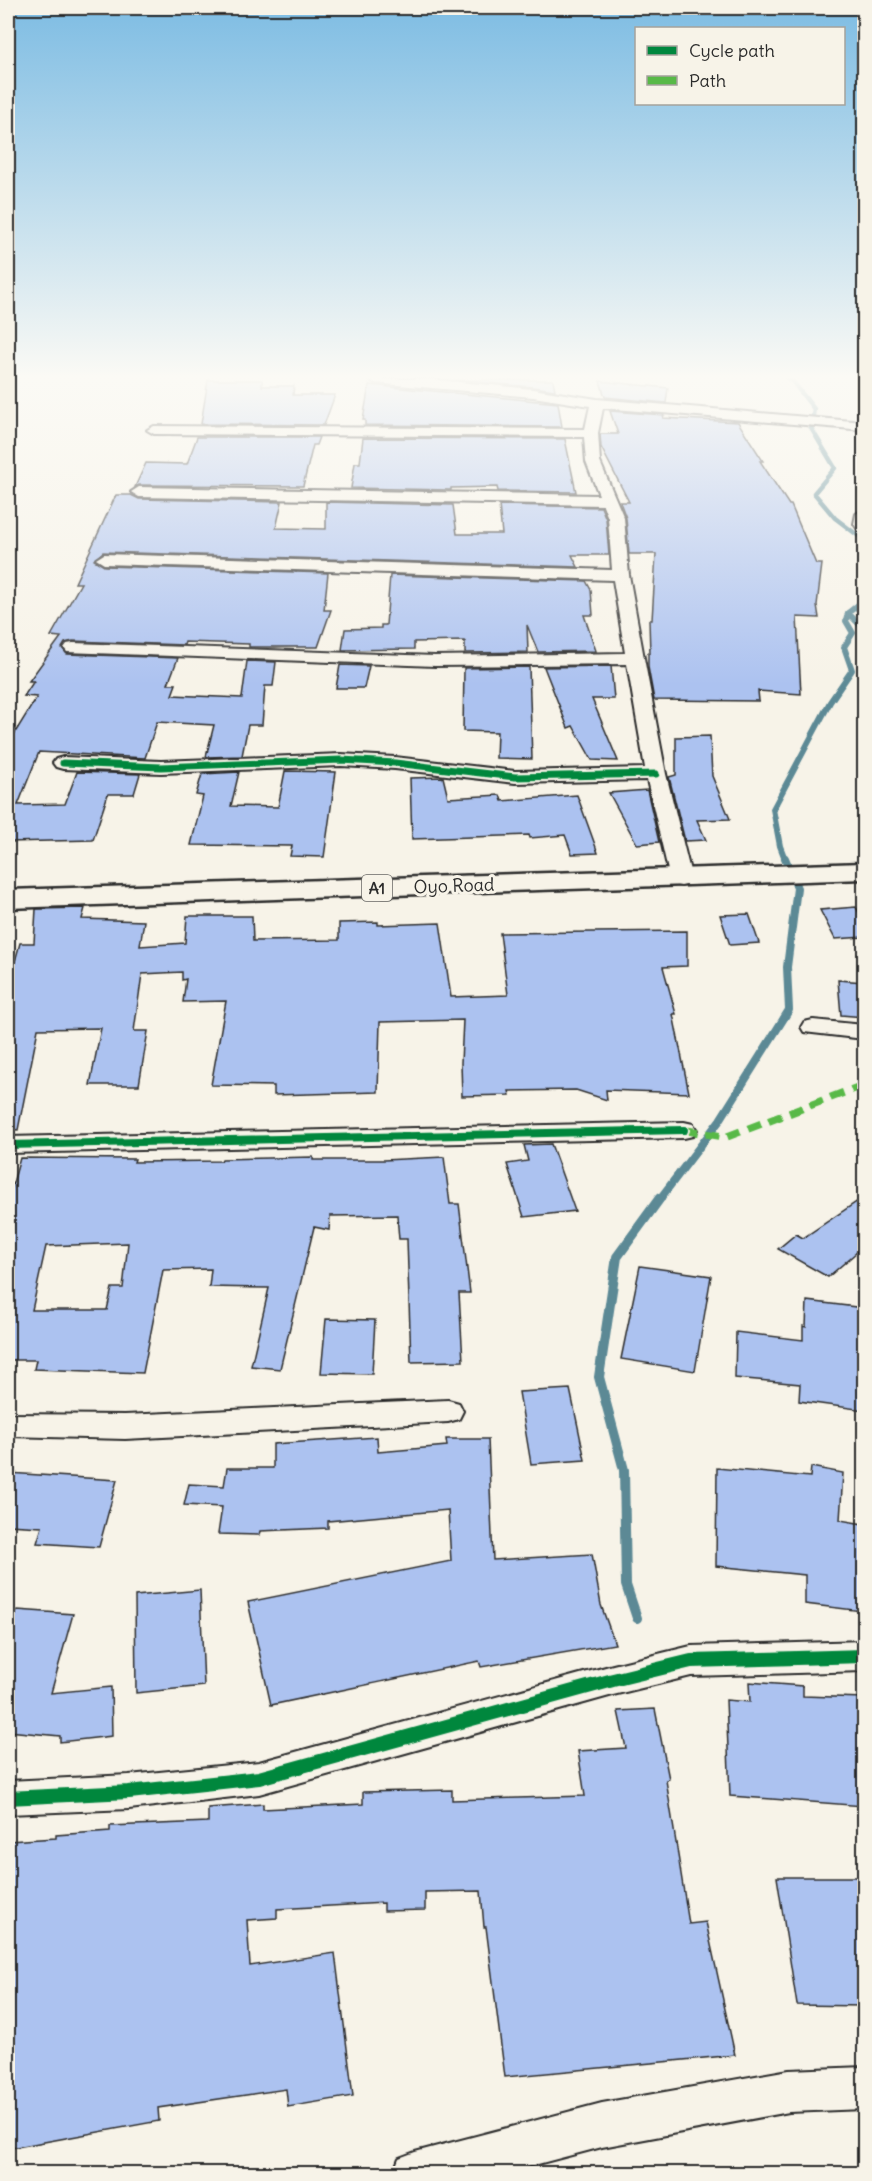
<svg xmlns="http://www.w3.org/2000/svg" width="872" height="2181" viewBox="0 0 872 2181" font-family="Delius,sans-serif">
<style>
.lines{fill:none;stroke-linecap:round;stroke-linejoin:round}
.stream-far3{stroke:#5c8995;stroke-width:4.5}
.stream-far2{stroke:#5c8995;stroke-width:6}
.stream-far1{stroke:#5c8995;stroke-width:8}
.stream{stroke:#5c8995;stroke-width:10}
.building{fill:#acc2f0;stroke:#2b2b2b;stroke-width:1.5;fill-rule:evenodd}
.minor-casing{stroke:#2b2b2b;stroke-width:4}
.highway-casing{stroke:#2b2b2b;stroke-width:5}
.minor{fill:#f7f3e8;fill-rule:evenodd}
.highway{fill:#f7f3e8;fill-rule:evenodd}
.quiet{stroke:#58b947;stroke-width:8;stroke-dasharray:14 8;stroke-linecap:butt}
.cycleway-far2-casing{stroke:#f7f3e8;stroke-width:10}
.cycleway-far1-casing{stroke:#f7f3e8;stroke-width:12}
.cycleway-casing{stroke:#f7f3e8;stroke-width:17}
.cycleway-far2{stroke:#00873e;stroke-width:7}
.cycleway-far1{stroke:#00873e;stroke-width:8}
.cycleway{stroke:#00873e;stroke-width:14}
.labels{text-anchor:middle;stroke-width:6;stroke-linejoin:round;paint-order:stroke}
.shield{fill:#f7f3e8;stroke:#686764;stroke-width:1.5}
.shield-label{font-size:16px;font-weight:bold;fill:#2b2b2b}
.street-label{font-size:18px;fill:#2b2b2b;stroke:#f7f3e8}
</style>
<rect width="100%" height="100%" fill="#f7f3e8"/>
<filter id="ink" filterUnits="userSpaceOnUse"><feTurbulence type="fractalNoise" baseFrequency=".0167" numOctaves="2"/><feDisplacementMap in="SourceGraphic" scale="12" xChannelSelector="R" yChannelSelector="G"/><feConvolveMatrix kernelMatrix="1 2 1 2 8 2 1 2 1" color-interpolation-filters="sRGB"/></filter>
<g filter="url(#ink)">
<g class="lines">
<path class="stream-far3" d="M788 379 793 382 814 409 811 428 835 468 814 493 835 518 864 540"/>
<g class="stream-far2">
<path d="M848 613 864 629"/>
<path d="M785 859 780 846 773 809 830 702 852 670 844 647 853 633 846 621 848 613 864 600"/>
</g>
<path class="stream-far1" d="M659 1200 720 1120 789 1010 787 967 797 888 785 858"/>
<path class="stream" d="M637 1618 626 1585 624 1470 599 1377 617 1257 660 1198"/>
</g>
<g class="building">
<path d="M208 380H262V386H294L293 395H335L324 425 201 424Z"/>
<path d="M455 380H553L555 390 533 387Z"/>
<path d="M600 381 668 388 666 403 605 397Z"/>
<path d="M369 385 558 403 562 427 365 425V420H363Z"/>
<path d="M610 411 664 415 663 418 738 422 763 461H760L789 505H791L816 564H822L817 605 819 618 797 617 801 694 758 691 759 701 654 700 648 667V653H650L649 620H652L656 554H629L626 518 620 502H629L601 447 600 434H618Z"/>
<path d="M197 437H319L316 445H313L303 486 139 485 135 487 146 463 187 464Z"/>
<path d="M363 438 565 439 576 492 498 491 497 487 451 488V490L351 488 355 463H360Z"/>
<path d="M116 495H131L139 499 282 502 276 528 326 529V502L453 505 457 534H502L499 505 601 507 606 519 609 555H572L578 567 103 552 94 560 104 566 328 573 324 610H331L318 647H249V644L185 642 184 645 73 641 65 643 62 648 67 654 178 658 168 684H176L172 695 242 698 247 661 276 662 273 686H265L262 725H248L242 756 206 757 214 725 157 722 145 758 39 752 18 805 65 804 77 772 140 774 134 794H108L93 840 8 842V744L37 697 24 696 34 681H29L61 637 51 636 81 583H75Z"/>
<path d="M390 575 586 581 591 590 593 615H584L596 651 538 652 527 625 528 652 465 653V641L414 642V649L342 650 345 629 381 628V625H386Z"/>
<path d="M340 665 369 666 364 688H336Z"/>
<path d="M611 666 614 699H592L618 761 592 760 573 726 568 728 544 667Z"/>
<path d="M529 667 532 759 496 758 497 732 463 731 464 668Z"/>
<path d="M710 736 712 776 730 819 697 820 706 840 685 841 669 777 676 775V737Z"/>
<path d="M285 771 336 772 324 857 290 856 292 846 191 845 203 796 196 795 202 774 239 772 231 806 278 807Z"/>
<path d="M443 777 448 798 500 795 502 801 577 795 598 853 572 854 565 835 530 838 529 835 412 839 410 778Z"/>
<path d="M647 790 659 842 637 844 609 793Z"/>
<path d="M856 907 864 923V937L835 939 820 910Z"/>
<path d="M85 908 82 919 144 921 140 946 185 943 187 916H252L253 941 339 940V923L378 922V925L440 923 451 997 508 995 500 933 687 931V966L663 967 676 1014H673L689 1093 606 1090 607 1100 576 1090 509 1091 510 1095 462 1096 461 1063 463 1020 380 1022 378 1092 274 1095V1086L211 1085 226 1001 183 1002 186 979 182 980V972L142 974 134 1031H148L139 1085H90L101 1028 38 1029 18 1130 8 1129V987L20 943H34L36 909Z"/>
<path d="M749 914 759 943 730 945 720 915Z"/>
<path d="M838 980 864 982V1017L841 1015Z"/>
<path d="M551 1144 575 1211 524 1217 507 1164 528 1161 524 1145Z"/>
<path d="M313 1157V1160H383L444 1157 450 1204H459L470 1293H459L463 1361 411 1362 407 1239H399L397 1215 330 1216 329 1230 314 1227 280 1369 251 1366 269 1288 209 1287 211 1269 163 1270 143 1373 34 1369 36 1360H8V1201L20 1158 135 1159 134 1162 221 1161 222 1159ZM128 1243 123 1288H112L107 1310H32L46 1246Z"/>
<path d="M864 1197V1246L828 1277 778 1249 796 1234 803 1238Z"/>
<path d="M640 1266 711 1276 695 1371 621 1359Z"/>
<path d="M807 1301 864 1308V1410L799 1401 800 1384 735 1378 736 1332 803 1340V1326L806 1327Z"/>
<path d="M326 1319 375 1320 372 1374 321 1373Z"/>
<path d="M570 1389 585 1460 531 1464 519 1392Z"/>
<path d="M377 1437 378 1452 447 1446 446 1439H488L493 1560 592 1554 601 1605 615 1644 481 1667 479 1661 271 1705 248 1602 451 1561 448 1510 328 1521V1528L260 1531 259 1535 218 1534 222 1507 184 1505 189 1484 224 1486 227 1468H273V1444Z"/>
<path d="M811 1467 843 1473 840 1520 863 1524 861 1571 862 1611 805 1604V1575L716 1566 717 1468 810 1477Z"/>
<path d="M8 1473 117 1480 99 1547 37 1543 42 1527 8 1525Z"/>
<path d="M200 1590 204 1686 136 1693 135 1596Z"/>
<path d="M17 1610 73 1614 51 1693 111 1687 112 1736 60 1742V1736L8 1731V1640Z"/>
<path d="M749 1682 803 1686V1696L864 1698V1806L730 1796 726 1700 750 1702Z"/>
<path d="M655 1709 669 1779 666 1780 689 1924 706 1922 735 2055 505 2077 486 1927H484L481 1891 425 1892V1910L384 1911V1903L277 1909V1918L247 1920 250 1966 335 1953 353 2096 288 2107 286 2089 158 2108 159 2121 11 2148 8 2069V1841L56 1838V1835L110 1831V1826L208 1822V1808L263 1804V1809L363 1804V1792L452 1790V1800L585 1796 578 1751 626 1748 618 1711Z"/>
<path d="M777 1877H864V2006L797 2005Z"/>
</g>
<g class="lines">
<defs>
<g id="minor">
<path d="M369 379H426L533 389 597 399 864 422V430L603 408 598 433 600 462 624 518 629 575 644 658 666 774 692 879 689 884 681 886 673 884 670 879 647 780 515 783 395 769 341 766 161 773 63 769 56 767 53 763 56 759 63 757 161 761 341 754 395 757 515 771 645 768 627 664 435 666 67 652 64 648 67 644 73 643 435 656 625 653 613 580 104 564 96 559 104 554 612 570 608 518 603 505 139 497 131 492 139 487 599 495 586 462 584 437 154 434 147 430 154 426 585 429 590 406 533 397 375 383Z"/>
<path d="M864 509V532L858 530 854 524 856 514Z"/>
<path d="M813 1020 864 1025V1039L804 1032 801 1027 804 1022Z"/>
<path d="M684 1122 693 1124 697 1130 693 1136 684 1138 8 1153V1137Z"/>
<path d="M448 1400 459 1403 463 1411 459 1419 448 1422 125 1439 8 1436V1414L125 1415Z"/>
<path d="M864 1641V1671L691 1676 613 1695 259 1794 129 1809 8 1814V1781L129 1775 259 1762 613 1665 691 1646Z"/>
<path d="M864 2067V2109L789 2112 602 2147 500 2174H393L399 2158 415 2152 602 2103 789 2070Z"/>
</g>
<path id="highway" d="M864 863V879L8 908V890Z"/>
</defs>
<use href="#minor" class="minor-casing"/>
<use href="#highway" class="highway-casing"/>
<use href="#minor" class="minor"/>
<use href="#highway" class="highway"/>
<path class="quiet" d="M684 1130 726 1137 859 1087"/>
<defs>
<path id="cycleway-far2" d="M63 763 161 767 341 760 395 763 515 777 656 774"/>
<path id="cycleway-far1" d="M8 1145 684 1130"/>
<path id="cycleway" d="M8 1798 129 1792 259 1778 613 1680 691 1661 864 1656"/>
</defs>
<use href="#cycleway-far2" class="cycleway-far2-casing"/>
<use href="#cycleway-far1" class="cycleway-far1-casing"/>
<use href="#cycleway" class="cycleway-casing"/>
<use href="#cycleway-far2" class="cycleway-far2"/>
<use href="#cycleway-far1" class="cycleway-far1"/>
<use href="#cycleway" class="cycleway"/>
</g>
</g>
<linearGradient id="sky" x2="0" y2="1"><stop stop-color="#7dbce3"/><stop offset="0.55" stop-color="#fbfaf5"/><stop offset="1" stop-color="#fbfaf5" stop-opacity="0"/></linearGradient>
<rect width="872" height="685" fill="url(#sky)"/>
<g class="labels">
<rect class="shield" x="362" y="875" width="30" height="26" rx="4.5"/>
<g class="shield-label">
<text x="377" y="894">A1</text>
</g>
<g class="street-label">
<text transform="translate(454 886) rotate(-2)" y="6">Oyo Road</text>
</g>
</g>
<rect width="872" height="2181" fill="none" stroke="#f7f3e8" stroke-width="30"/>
<rect x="15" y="15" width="842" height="2151" fill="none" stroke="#2b2b2b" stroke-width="2" filter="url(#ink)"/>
<rect x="635" y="27" width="210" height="78" fill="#f7f3e8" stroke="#a5a39c" stroke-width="1.5"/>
<rect x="647" y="46" width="30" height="9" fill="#00873e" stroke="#a5a39c" stroke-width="1.5"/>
<text x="689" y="57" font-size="18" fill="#2b2b2b">Cycle path</text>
<rect x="647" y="76" width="30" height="9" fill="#58b947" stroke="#a5a39c" stroke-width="1.5"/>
<text x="689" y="87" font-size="18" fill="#2b2b2b">Path</text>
</svg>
